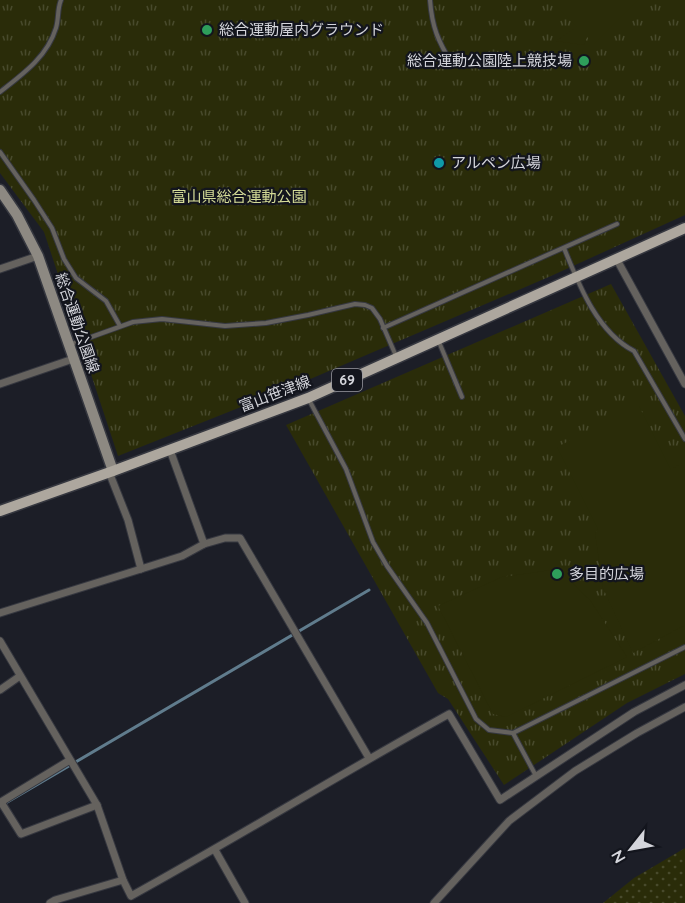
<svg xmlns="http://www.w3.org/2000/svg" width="685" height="903" viewBox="0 0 685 903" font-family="Quicksand,'Noto Sans JP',sans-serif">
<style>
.grass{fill:url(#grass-dots)}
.park{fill:url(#park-tufts)}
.pitch{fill:#2a2c09}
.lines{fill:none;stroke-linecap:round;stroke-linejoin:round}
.stream{stroke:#607c8d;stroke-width:3}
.lane-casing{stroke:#363840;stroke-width:6}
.street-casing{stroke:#363840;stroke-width:9}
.secondary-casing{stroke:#363840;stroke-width:13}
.primary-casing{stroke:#363840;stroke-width:13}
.lane{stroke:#65625e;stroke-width:4}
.street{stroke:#65625e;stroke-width:7}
.secondary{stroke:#8d8982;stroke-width:10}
.primary{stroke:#ada79e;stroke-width:10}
.leisure-dot{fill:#2e9e5b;stroke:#13151d;stroke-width:2}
.culture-dot{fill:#0f9aa8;stroke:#13151d;stroke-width:2}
.labels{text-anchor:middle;stroke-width:4.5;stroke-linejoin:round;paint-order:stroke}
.shield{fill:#13151d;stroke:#9a9ba2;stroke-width:1.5}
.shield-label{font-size:14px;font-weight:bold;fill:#d4d5db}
.poi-label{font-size:15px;fill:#d4d5db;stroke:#13151d;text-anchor:start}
.park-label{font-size:15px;fill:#d4db97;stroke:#13151d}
.street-label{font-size:15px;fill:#d4d5db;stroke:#13151d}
</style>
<defs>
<pattern id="grass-dots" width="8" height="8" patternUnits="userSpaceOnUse" patternTransform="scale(1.5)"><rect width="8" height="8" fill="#2a2c09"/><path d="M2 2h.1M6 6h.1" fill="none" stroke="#484a2c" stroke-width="1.8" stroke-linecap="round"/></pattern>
<pattern id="park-tufts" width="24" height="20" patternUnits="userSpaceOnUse" patternTransform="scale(1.5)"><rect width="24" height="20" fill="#2a2c09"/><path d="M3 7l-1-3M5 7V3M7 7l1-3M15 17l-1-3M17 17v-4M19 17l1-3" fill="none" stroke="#484a2c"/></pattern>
</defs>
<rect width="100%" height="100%" fill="#1c1e27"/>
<path class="grass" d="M685 848V903H603L634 878Z"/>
<g class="park">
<path d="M0 0H685V215L551 276 301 383 118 456 44 232 0 173Z"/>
<path d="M611 284 685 416V674L627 703 504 785 448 699 438 693 286 425Z"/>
</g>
<g class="pitch">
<path d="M550 0H638L594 44 587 37 584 45 556 41 577 27Z"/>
<path d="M639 406 671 470 681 463 685 470V625L633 653 603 588 595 533 598 529 557 447Z"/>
<path d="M558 569 590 600 627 657 506 717 493 714 438 606 502 577Z"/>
</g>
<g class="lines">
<path class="stream" d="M4 804 369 590"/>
<defs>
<g id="lane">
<path d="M430 0C432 27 438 41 452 64"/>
<path d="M0 92C23 74 47 57 56 28 59 18 57 10 61 0"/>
<path d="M0 152 34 200 52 228 64 259 76 278 106 301 120 326"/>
<path d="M564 248C579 285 597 332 634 351L685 439"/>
<path d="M383 328 617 224"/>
<path d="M439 342 462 397"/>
<path d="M69 345 133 322 162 319 225 326 266 323 308 315 355 304 365 305 372 308 380 319 396 356"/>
<path d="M308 398 346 469 373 542 387 566 427 623 476 719 489 730 513 733 685 647"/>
<path d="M513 733 536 776"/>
</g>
<g id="street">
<path d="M616 258 685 384"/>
<path d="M0 269 38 256"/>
<path d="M0 384 73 359"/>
<path d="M170 450 204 544 225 538H240L369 758"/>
<path d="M109 472 128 520 141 569 182 556 204 544"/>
<path d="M0 613 141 569"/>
<path d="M0 641 97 805 123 880 131 896C238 837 342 773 449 714L500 800 634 712 685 685"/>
<path d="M0 690 20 676"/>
<path d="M70 760 1 802 21 834 97 805"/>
<path d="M215 850 245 903"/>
<path d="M50 903 55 900 123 880"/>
<path d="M434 903 509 821 575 771 637 733 685 707"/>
</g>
<path id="secondary" d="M0 190 17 215 38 256 113 471"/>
<path id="primary" d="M0 511 113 471 308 398 685 228"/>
</defs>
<use href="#lane" class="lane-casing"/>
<use href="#street" class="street-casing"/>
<use href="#secondary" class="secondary-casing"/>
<use href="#primary" class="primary-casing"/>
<use href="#lane" class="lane"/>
<use href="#street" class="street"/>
<use href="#secondary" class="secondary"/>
<use href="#primary" class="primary"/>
</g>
<g class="leisure-dot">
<circle cx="207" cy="30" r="6"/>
<circle cx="584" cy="61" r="6"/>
<circle cx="557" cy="574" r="6"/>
</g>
<circle class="culture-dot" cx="439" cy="163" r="6"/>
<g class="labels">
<rect class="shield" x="332" y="369" width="30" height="22" rx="4.5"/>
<g class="shield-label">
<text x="347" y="385">69</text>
</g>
<g class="poi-label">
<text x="219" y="35">総合運動屋内グラウンド</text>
<text x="572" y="66" text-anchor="end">総合運動公園陸上競技場</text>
<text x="451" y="168">アルペン広場</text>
<text x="569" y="579">多目的広場</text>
</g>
<g class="park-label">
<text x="239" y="202">富山県総合運動公園</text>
</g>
<g class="street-label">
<text transform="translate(77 323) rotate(71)" y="5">総合運動公園線</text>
<text transform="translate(275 394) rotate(-21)" y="5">富山笹津線</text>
</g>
</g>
<g transform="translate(631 849) rotate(239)" stroke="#13151d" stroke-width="4.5" paint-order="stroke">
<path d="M0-4.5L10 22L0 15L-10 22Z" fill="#d4d5db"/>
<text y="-9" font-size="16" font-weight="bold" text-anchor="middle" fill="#d4d5db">N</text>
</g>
</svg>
